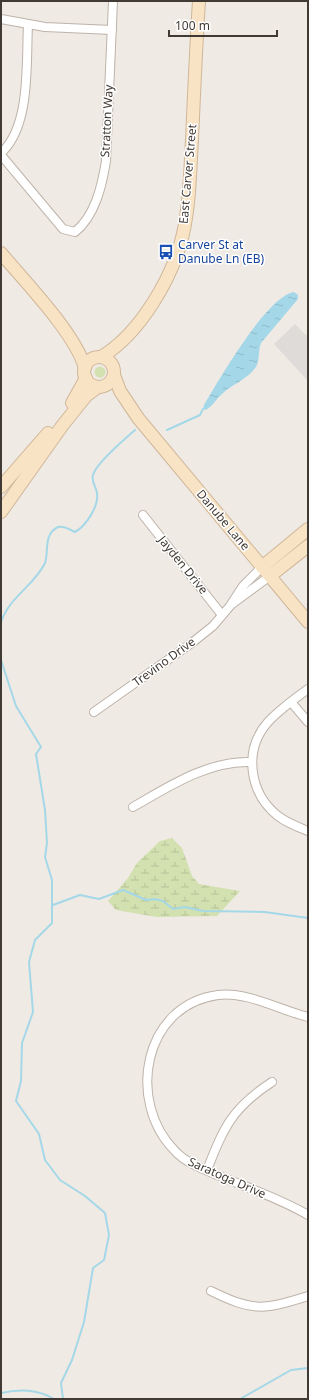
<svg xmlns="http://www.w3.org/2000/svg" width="309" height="1400" viewBox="0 0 309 1400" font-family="'Noto Sans',sans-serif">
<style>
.green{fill:#d3e1b0}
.wetland{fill:url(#wetland-marsh)}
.parking{fill:#dedbd9}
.water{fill:url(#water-ripples)}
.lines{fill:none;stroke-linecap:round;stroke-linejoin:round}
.stream{stroke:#a4d8e8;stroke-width:2}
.street-casing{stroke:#bdb3aa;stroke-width:10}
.secondary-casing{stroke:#cfb79a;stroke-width:14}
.street{stroke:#fff;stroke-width:8}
.secondary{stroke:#f9e3c5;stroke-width:12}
.labels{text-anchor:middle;stroke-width:3;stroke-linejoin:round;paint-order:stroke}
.street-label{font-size:12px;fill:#413a34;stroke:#fff}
.transit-label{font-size:12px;fill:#164399;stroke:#fff;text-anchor:start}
</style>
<defs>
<pattern id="wetland-marsh" width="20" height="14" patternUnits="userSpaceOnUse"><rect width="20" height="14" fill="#d3e1b0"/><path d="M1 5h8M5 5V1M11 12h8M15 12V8" fill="none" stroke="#b6c298"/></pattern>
<pattern id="water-ripples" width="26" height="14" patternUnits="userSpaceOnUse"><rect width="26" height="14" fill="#a4d8e8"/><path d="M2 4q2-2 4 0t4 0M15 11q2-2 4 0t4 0" fill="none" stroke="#8ebac8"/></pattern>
</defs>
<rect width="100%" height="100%" fill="#f0eae4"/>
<circle class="green" cx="100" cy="372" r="5.5"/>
<path class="wetland" d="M172 838 182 848 192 876 199 884 240 891 217 916 157 917 116 910 108 901 128 878 137 863 160 841Z"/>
<path class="parking" d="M295 324 308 337 307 380 274 344Z"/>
<path class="water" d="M294 292 298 295V299L261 343C258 350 260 360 256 367 247 380 232 384 222 394 215 400 214 405 206 410L203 409 204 405C218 381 267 296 294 292Z"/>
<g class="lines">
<g class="stream">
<path d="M167 430 200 415 203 409"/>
<path d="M1 622C10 596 34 586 45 563 49 552 43 534 58 527 64 525 70 530 75 532 86 526 99 506 97 493 96 486 91 482 93 475 96 463 126 438 135 430"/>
<path d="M1 660 16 706 41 747 36 754 45 810 47 843 45 857 52 880V923L35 940 29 962 33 1012 22 1043 21 1081 16 1101 39 1134 45 1160 60 1180 85 1196 105 1213 109 1235 104 1260 93 1268 84 1322 72 1360 61 1383 63 1399"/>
<path d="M53 905 80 895 99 899 123 890 146 900 155 899 163 901 173 909 185 907 203 911 265 912 308 918"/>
<path d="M1 1393C20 1389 37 1389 54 1399"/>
<path d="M240 1399 291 1370 308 1368"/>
</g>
<defs>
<g id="street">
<path d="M1 19 45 27 112 30"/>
<path d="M1 153C31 126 26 63 28 25"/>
<path d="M1 155 63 229 75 232C95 216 102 186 106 161L113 1"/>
<path d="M143 515 222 615"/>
<path d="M232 604 270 576"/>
<path d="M308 689C294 699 280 709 268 722 243 750 249 793 278 816 287 823 298 827 308 831"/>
<path d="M291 702 308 722"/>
<path d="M94 712 193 642 213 626 230 606 243 586 262 567"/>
<path d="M133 807C168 787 209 760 251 762"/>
<path d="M308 1017C280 1010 246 991 218 995 143 1005 126 1102 175 1151 187 1164 206 1170 222 1177 251 1189 281 1199 308 1215"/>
<path d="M207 1170C224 1127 232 1108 272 1082"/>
<path d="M211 1291C254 1312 263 1310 308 1296"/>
</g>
<g id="secondary">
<path d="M1 253C26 283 75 333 85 368"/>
<path d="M101 357C140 334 173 277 183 234 190 203 190 171 192 140 194 94 196 47 199 1"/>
<circle cx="99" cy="372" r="15"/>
<path d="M114 375 120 391 138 418 308 622"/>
<path d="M72 403 86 378"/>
<path d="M1 487 48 433"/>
<path d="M1 512 62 426 86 396 98 387"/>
<path d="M262 567 308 529"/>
<path d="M270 576 308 546"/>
</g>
</defs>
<use href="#street" class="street-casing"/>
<use href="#secondary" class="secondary-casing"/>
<use href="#street" class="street"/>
<use href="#secondary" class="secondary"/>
</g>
<defs>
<symbol id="bus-bare" viewBox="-9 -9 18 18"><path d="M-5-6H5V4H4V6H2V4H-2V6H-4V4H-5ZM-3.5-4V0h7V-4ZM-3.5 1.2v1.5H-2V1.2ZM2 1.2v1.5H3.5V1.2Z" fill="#1a4fb4" stroke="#fff" stroke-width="2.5" paint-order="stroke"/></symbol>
</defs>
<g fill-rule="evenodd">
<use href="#bus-bare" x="155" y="241" width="22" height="22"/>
</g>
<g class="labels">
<g class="street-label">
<text transform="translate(107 121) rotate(-87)" y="4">Stratton Way</text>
<text transform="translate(188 174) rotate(-85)" y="4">East Carver Street</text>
<text transform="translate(223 520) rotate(50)" y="4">Danube Lane</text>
<text transform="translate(183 565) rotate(51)" y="4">Jayden Drive</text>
<text transform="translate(164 662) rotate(-36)" y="4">Trevino Drive</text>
<text transform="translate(227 1178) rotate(24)" y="4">Saratoga Drive</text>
</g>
<g class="transit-label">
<text x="178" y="249">Carver St at<tspan x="178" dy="14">Danube Ln (EB)</tspan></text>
</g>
</g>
<rect width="309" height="1400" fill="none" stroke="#413a34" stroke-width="4"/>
<path d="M169 30v6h108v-6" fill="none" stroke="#413a34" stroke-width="2"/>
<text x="175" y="30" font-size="12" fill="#413a34" stroke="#ffffff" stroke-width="3" paint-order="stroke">100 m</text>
</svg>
